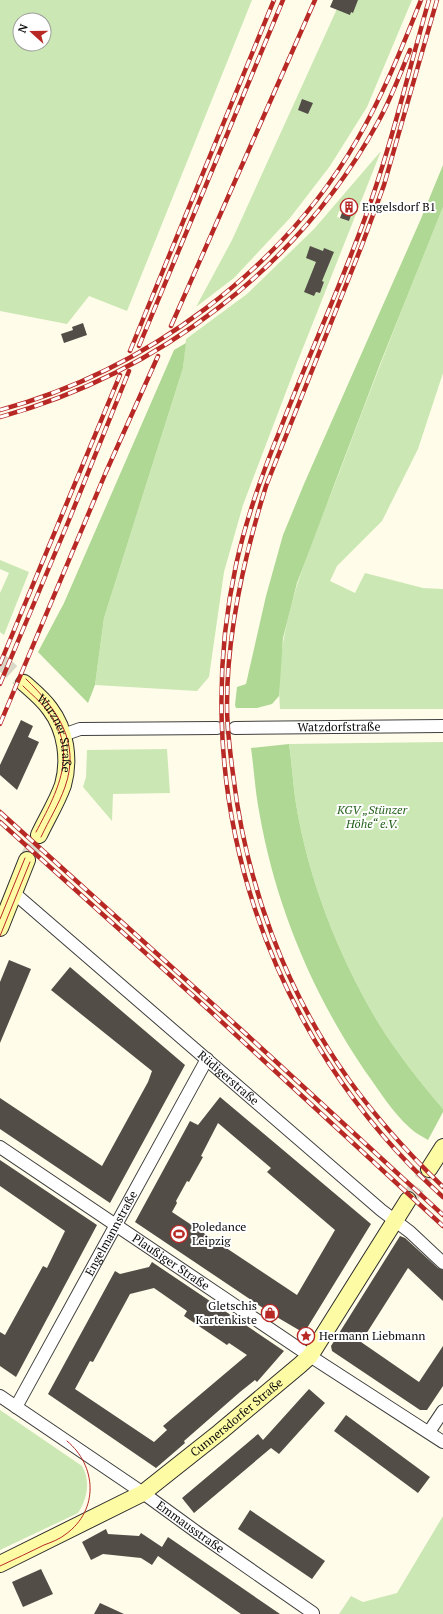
<svg xmlns="http://www.w3.org/2000/svg" width="443" height="1614" viewBox="0 0 443 1614" font-family="'PT Serif',serif">
<style>
.green{fill:#cbe8b4;fill-rule:evenodd}
.forest{fill:#aed894}
.building{fill:#534d48;fill-rule:evenodd}
.lines{fill:none;stroke-linecap:round;stroke-linejoin:round}
.street-tunnel{stroke:#dad8c8;stroke-width:12;stroke-dasharray:12 6;stroke-linecap:butt}
.secondary-tunnel{stroke:#dad8c8;stroke-width:16;stroke-dasharray:16 8;stroke-linecap:butt}
.street-casing{stroke:#3e3e3e;stroke-width:14}
.secondary-casing{stroke:#2d2d2d;stroke-width:18}
.street{stroke:#fff;stroke-width:12}
.secondary{stroke:#fefba5;stroke-width:16}
.tram{stroke:#b82926;stroke-width:1}
.rail-casing{stroke:#b82926;stroke-width:4.5}
.rail{stroke:#fff;stroke-width:3;stroke-dasharray:9;stroke-linecap:butt}
.labels{text-anchor:middle;stroke-width:4;stroke-linejoin:round;paint-order:stroke}
.poi-label{font-size:12px;fill:#0b0b0b;stroke:#fff;text-anchor:start}
.street-label{font-size:12px;fill:#0b0b0b;stroke:#fff}
.park-label{font-size:12px;font-style:italic;fill:#26611d;stroke:#fff}
</style>
<rect width="100%" height="100%" fill="#fffce9"/>
<g class="green">
<path d="M0 0H252L127 311 89 296 67 324 0 311ZM20 20H44V44H20Z"/>
<path d="M341 0H412L367 107 330 166 290 218 234 278 196 307 232 240Z"/>
<path d="M381 151 297 363 243 505 224 572 209 677 197 691 95 685 104 618 183 368 186 339 247 294 314 229ZM347 199 356 202 349 221 337 217 339 211 342 212ZM334 252 325 273 316 269ZM310 277 324 282 320 293 315 292Z"/>
<path d="M443 207V373L418 449 382 521 337 566 330 581 355 593 365 573 423 588 443 589V709H280C273 625 312 544 341 468 374 380 408 293 443 207Z"/>
<path d="M0 560 29 572 4 635 0 632V593L9 573 0 569Z"/>
<path d="M443 742V1109C420 1082 398 1054 379 1024 339 957 309 882 296 804 293 785 292 764 289 744Z"/>
<path d="M167 749 170 793 113 794 112 821 83 787 86 777 87 750Z"/>
<path d="M0 1410 82 1466C91 1481 87 1499 78 1513L0 1550Z"/>
<path d="M443 1516V1614H339L351 1596 363 1602 397 1593Z"/>
</g>
<g class="forest">
<path d="M443 165V207L380 364 297 583 283 638 279 696 272 704 257 708H236L235 705 237 687 246 684 266 596 283 535 304 484 420 221Z"/>
<path d="M186 343 183 368 104 618 95 685 88 703 38 652 64 603 174 350Z"/>
<path d="M289 744C292 764 293 785 296 804 309 882 339 957 379 1024 398 1054 420 1082 443 1109V1112L428 1140C422 1136 415 1133 410 1128 392 1112 379 1090 365 1071 312 993 275 904 259 811 255 790 254 769 251 748Z"/>
</g>
<g class="building">
<path d="M333 0H358L353 13 351 12 350 15 330 7Z"/>
<path d="M302 99 313 103 308 114 298 110Z"/>
<path d="M347 199 356 202 349 221 340 218Z"/>
<path d="M310 246 323 251 324 248 334 252 322 281 324 282 320 293 316 292 314 296 304 292 316 262 306 258Z"/>
<path d="M83 323 87 335 64 343 61 334 73 330 72 327Z"/>
<path d="M21 720 33 726 28 737 39 742 17 790 0 775V765Z"/>
<path d="M9 960 31 969 0 1043V982Z"/>
<path d="M70 967 185 1065 110 1203 0 1129V1098L102 1166 148 1082 152 1071 51 990Z"/>
<path d="M220 1097 371 1224 304 1333 275 1316 135 1222 190 1121 198 1125ZM218 1123 271 1168 267 1172 335 1230 297 1295 172 1212 177 1203 176 1201 187 1181 189 1182 203 1157 201 1156Z"/>
<path d="M0 1160 97 1225 16 1377 0 1366V1332L5 1335 43 1266 47 1268 65 1231 0 1186Z"/>
<path d="M400 1236 405 1238 438 1268 443 1270V1301L408 1268 361 1342 419 1382 443 1346V1386L427 1410H420L332 1351 331 1346Z"/>
<path d="M152 1262 284 1351 257 1382 255 1380 240 1392 184 1441 185 1443 156 1468 48 1394 115 1271 120 1274 149 1267ZM154 1288 187 1311 184 1316 227 1345 229 1343 247 1355 163 1426 167 1430 154 1442 75 1389 90 1361 93 1362 130 1294Z"/>
<path d="M309 1389 325 1403 279 1454 271 1448 194 1513 182 1498 258 1434 263 1440Z"/>
<path d="M346 1415 430 1477 418 1493 334 1431Z"/>
<path d="M250 1510 325 1561 312 1579 238 1529Z"/>
<path d="M106 1529 108 1534 139 1536 141 1533 162 1547 168 1537 280 1614H241L158 1556 152 1565 141 1558 103 1554 91 1560 82 1542Z"/>
<path d="M41 1569 53 1594 23 1607 12 1582Z"/>
<path d="M100 1603 124 1614H94Z"/>
</g>
<g class="lines">
<path class="street-tunnel" d="M217 728H235"/>
<g class="secondary-tunnel">
<path d="M0 661 24 683"/>
<path d="M27 860 39 835"/>
<path d="M408 1200 429 1169"/>
</g>
<defs>
<g id="street">
<path id="s1" d="M235 728 443 726"/>
<path d="M63 735 80 729 217 728"/>
<path id="s2" d="M14 893 381 1210 410 1232 443 1263"/>
<path id="s3" d="M0 1147 310 1356 443 1442"/>
<path id="s4" d="M0 1396 143 1493 198 1533 313 1613"/>
<path id="s5" d="M16 1407 207 1059"/>
<path d="M429 1432 443 1411"/>
</g>
<g id="secondary">
<path id="s6" d="M24 683C33 691 43 699 50 709 66 730 70 760 63 785 57 802 47 818 39 835"/>
<path d="M0 928 27 860"/>
<path d="M429 1169 443 1147"/>
<path id="s7" d="M0 1564 143 1493 220 1432 300 1365 310 1356 408 1200"/>
</g>
</defs>
<use href="#street" class="street-casing"/>
<use href="#secondary" class="secondary-casing"/>
<use href="#street" class="street"/>
<use href="#secondary" class="secondary"/>
<g class="tram">
<path d="M26 679C57 709 81 742 65 787 59 804 49 820 41 837"/>
<path d="M23 686C31 694 40 701 47 710 80 752 57 792 36 832"/>
<path d="M0 919 25 858"/>
<path d="M0 936 30 862"/>
<path d="M0 1566C15 1559 30 1552 44 1545 52 1542 60 1539 66 1534 99 1510 97 1466 67 1441"/>
</g>
<defs>
<g id="rail">
<path d="M429 0C408 73 391 147 365 218 339 290 307 359 280 430 262 474 246 519 236 565 186 796 267 1039 443 1197"/>
<path d="M437 0 384 185 362 245 266 486C244 557 227 631 227 705 227 728 230 752 233 774 246 884 285 990 349 1080 377 1119 409 1154 443 1187"/>
<path d="M171 326 315 0"/>
<path d="M139 346 283 0"/>
<path d="M130 351 274 0"/>
<path d="M0 410C145 371 282 270 357 140 383 95 402 48 421 0"/>
<path d="M0 417C159 373 299 267 378 122 391 99 400 74 410 50"/>
<path d="M0 664 120 375"/>
<path d="M0 684 69 520 129 371"/>
<path d="M0 724 106 472 158 356"/>
<path d="M0 812 246 1034 443 1215"/>
<path d="M0 822 210 1011 443 1226"/>
</g>
</defs>
<use href="#rail" class="rail-casing"/>
<use href="#rail" class="rail"/>
</g>
<defs>
<symbol id="building-ring" viewBox="-11 -11 22 22"><circle r="9.5" fill="#fff" stroke="#b82926" stroke-width="1.5"/><path d="M-4-6H4V6H1V3H-1V6H-4ZM-2.5-4.3h1.7v1.8h-1.7ZM.8-4.3h1.7v1.8H.8ZM-2.5-1h1.7V.8h-1.7ZM.8-1h1.7V.8H.8Z" fill="#b82926"/></symbol>
<symbol id="stadium-ring" viewBox="-11 -11 22 22"><circle r="9.5" fill="#fff" stroke="#b82926" stroke-width="1.5"/><path d="M0-5a6.5 5 0 1 0 0 10a6.5 5 0 1 0 0-10ZM-3.5-1.8h7v3.6h-7Z" fill="#b82926"/></symbol>
<symbol id="shop-ring" viewBox="-11 -11 22 22"><circle r="9.5" fill="#fff" stroke="#b82926" stroke-width="1.5"/><path d="M-5-2.5h2.3a2.7 3.5 0 0 1 5.4 0H5L5.5 6h-11ZM-1.5-2.5h3a1.5 2.3 0 0 0-3 0Z" fill="#b82926"/></symbol>
<symbol id="sight-ring" viewBox="-11 -11 22 22"><circle r="9.5" fill="#fff" stroke="#b82926" stroke-width="1.5"/><path d="M0-6L1.8-2.2L6-1.7L2.9 1.2L3.7 5.4L0 3.3L-3.7 5.4L-2.9 1.2L-6-1.7L-1.8-2.2Z" fill="#b82926"/></symbol>
</defs>
<g fill-rule="evenodd">
<use href="#building-ring" x="339" y="197" width="20" height="20"/>
<use href="#stadium-ring" x="169" y="1224" width="20" height="20"/>
<use href="#shop-ring" x="260" y="1303" width="20" height="20"/>
<use href="#sight-ring" x="296" y="1326" width="20" height="20"/>
</g>
<g class="labels">
<g class="poi-label">
<text x="362" y="211">Engelsdorf B1</text>
<text x="192" y="1231">Poledance<tspan x="192" dy="14">Leipzig</tspan></text>
<text x="257" y="1310" text-anchor="end">Gletschis<tspan x="257" dy="14">Kartenkiste</tspan></text>
<text x="319" y="1340">Hermann Liebmann</text>
</g>
<g class="street-label">
<text dy="4" stroke="none"><textPath href="#s1" startOffset="104">Watzdorfstraße</textPath></text>
<text dy="4" stroke="none"><textPath href="#s6" startOffset="62">Wurzner Straße</textPath></text>
<text dy="4" stroke="none"><textPath href="#s2" startOffset="283">Rüdigerstraße</textPath></text>
<text dy="4" stroke="none"><textPath href="#s5" startOffset="198">Engelmannstraße</textPath></text>
<text dy="4" stroke="none"><textPath href="#s3" startOffset="206">Plaußiger Straße</textPath></text>
<text dy="4" stroke="none"><textPath href="#s7" startOffset="280">Cunnersdorfer Straße</textPath></text>
<text dy="4" stroke="none"><textPath href="#s4" startOffset="231">Emmausstraße</textPath></text>
</g>
<g class="park-label">
<text x="372" y="814">KGV „Stünzer<tspan x="372" dy="14">Höhe“ e.V.</tspan></text>
</g>
</g>
<g transform="translate(32 32) rotate(291)"><circle r="19" fill="#ffffff" stroke="#9d9d9d"/>
<path d="M0-3L7 15L0 10L-7 15Z" fill="#b82926"/>
<text y="-6" font-size="11" font-weight="bold" text-anchor="middle" fill="#0b0b0b">N</text>
</g>
</svg>
